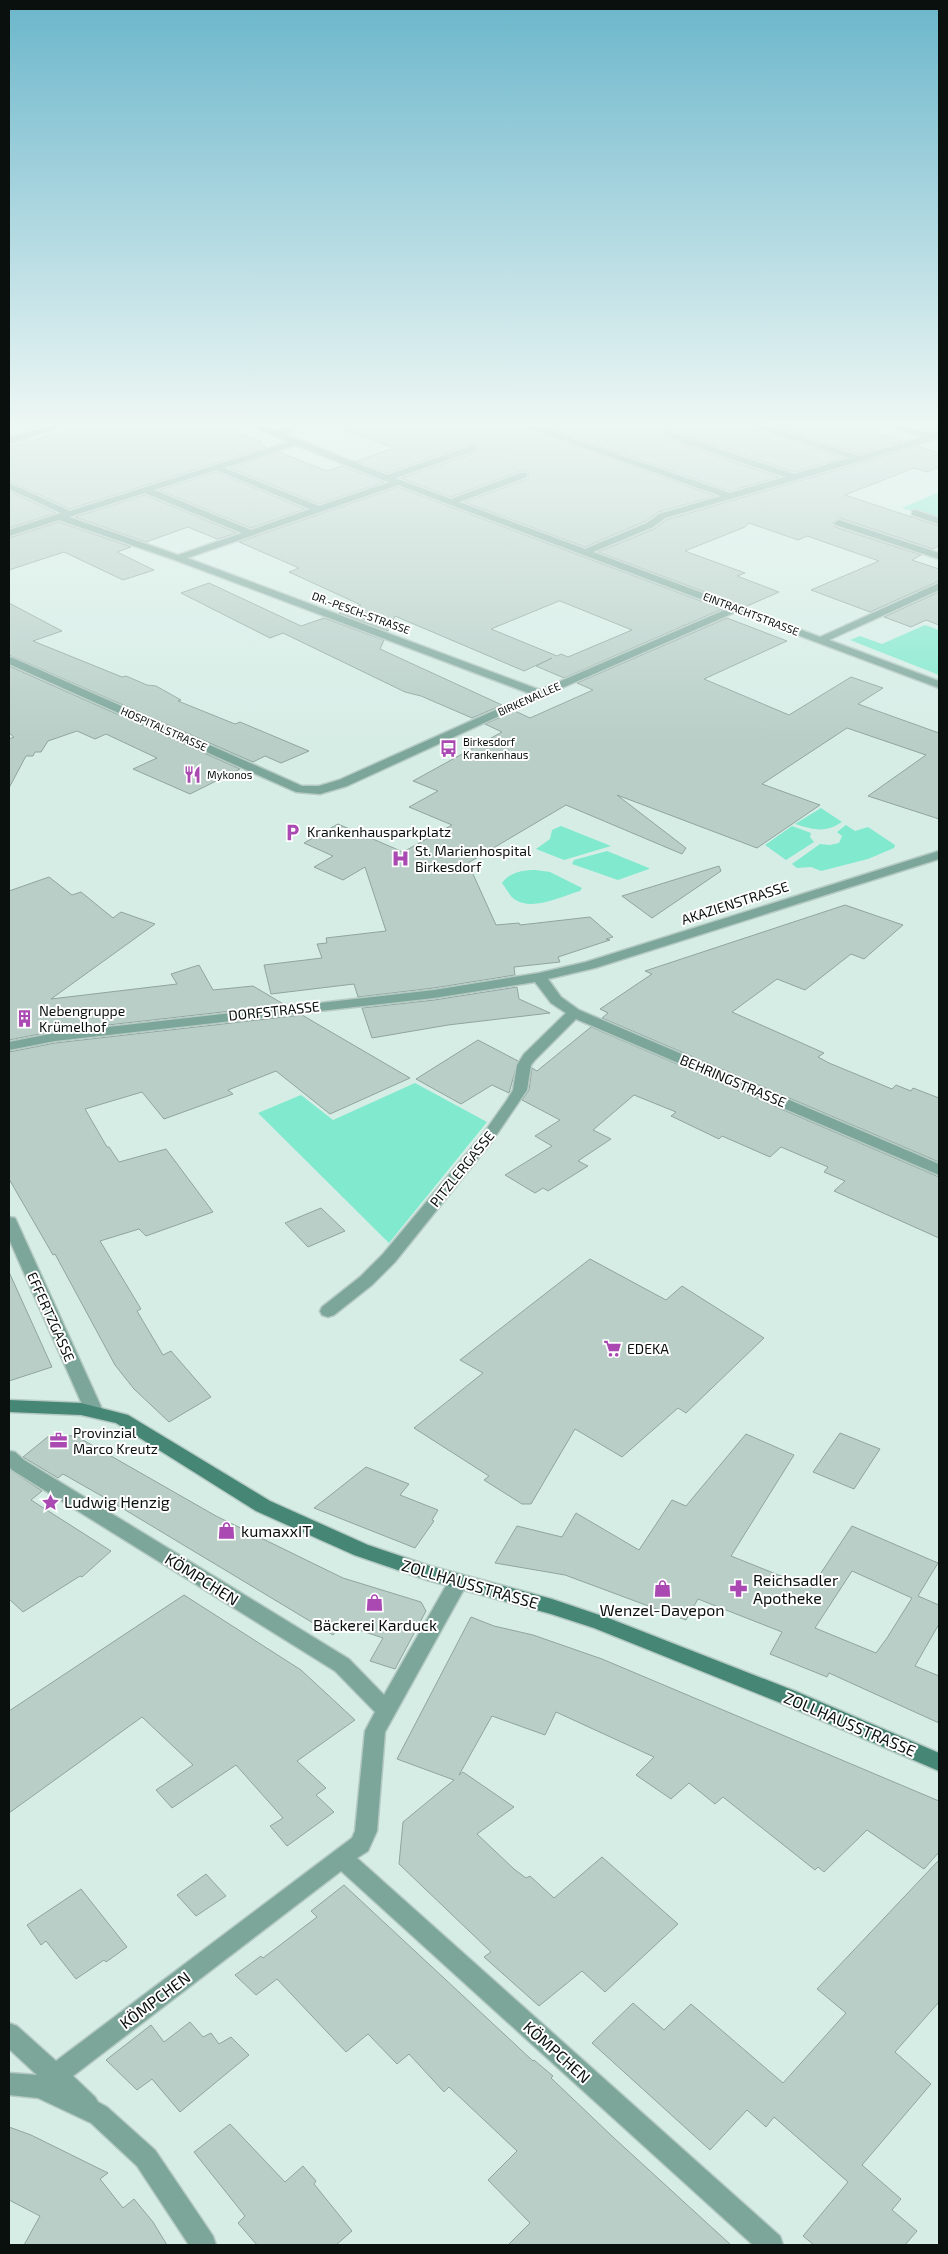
<svg xmlns="http://www.w3.org/2000/svg" width="948" height="2254" viewBox="0 0 948 2254" font-family="'Exo 2',sans-serif">
<style>
.green{fill:#81e9ce}
.building{fill:#b8cec7;stroke:#90a59e;fill-rule:evenodd}
.lines{fill:none;stroke-linecap:round;stroke-linejoin:round}
.street-casing{stroke:#b5cac3;stroke-width:3}
.secondary-casing{stroke:#b5cac3;stroke-width:3}
.street{fill:#7da69a;fill-rule:evenodd}
.secondary{fill:#458675;fill-rule:evenodd}
.labels{text-anchor:middle;stroke-width:4;stroke-linejoin:round;paint-order:stroke}
.far-street-label{font-size:11px;fill:#09100e;stroke:#fff}
.far-poi-label{font-size:11px;fill:#09100e;stroke:#fff;text-anchor:start}
.poi-label{font-size:14px;fill:#09100e;stroke:#fff;text-anchor:start}
.street-label{font-size:14px;fill:#09100e;stroke:#fff}
.near-poi-label{font-size:16px;fill:#09100e;stroke:#fff;text-anchor:start}
.near-street-label{font-size:16px;fill:#09100e;stroke:#fff}
</style>
<rect width="100%" height="100%" fill="#d6ede6"/>
<g class="green">
<path d="M939 492V520L902 508Z"/>
<path d="M925 625 939 630V675L850 640 860 636 882 644Z"/>
<path d="M821 808 842 822C825 833 814 830 795 824Z"/>
<path d="M846 825 855 831 868 827 895 845 894 848 868 859 821 871 811 867 797 868 792 864 820 844 830 845 839 843 842 836 837 832Z"/>
<path d="M561 826 611 846 564 860 536 849 550 839 552 830Z"/>
<path d="M792 826 811 833 810 837 814 842 786 860 765 845Z"/>
<path d="M607 851 649 868V869L618 880 572 864 574 860Z"/>
<path d="M536 870 550 872 582 888 580 891C562 896 532 912 514 899 510 896 506 888 502 883 510 872 523 870 536 870Z"/>
<path d="M415 1083 487 1122 389 1243 258 1113 301 1095 333 1120Z"/>
</g>
<g class="building">
<path d="M81 426H220L262 442 258 444 266 447 70 509 9 481V447Z"/>
<path d="M340 426H521L715 496 658 512 646 521 585 547 464 502 528 479 529 473 527 471H520L451 497 401 478 478 452V445L470 444 387 473 356 461 394 448 340 428Z"/>
<path d="M541 426H751L843 458 794 472 670 430 662 431V438L779 477 730 491Z"/>
<path d="M772 426H854L902 441 859 454Z"/>
<path d="M918 446 939 453V467L927 472 914 468 845 495 939 526V546L933 549 840 518 832 523 835 527 921 555 912 560 939 569V581L870 612 811 590 879 561 807 536 798 540 749 523 745 527 685 551 745 573 737 576 779 592 745 607 598 552 654 529 666 520Z"/>
<path d="M279 452 327 471 342 466 384 482 319 504 230 468Z"/>
<path d="M216 472 305 509 251 528 159 490Z"/>
<path d="M398 487 722 609 564 678 536 666 552 658 524 671 395 616 388 631 339 613 361 605 289 572 299 568 239 542ZM559 601H560L632 630 568 657 561 654 557 656 491 629Z"/>
<path d="M9 491 56 513 9 528Z"/>
<path d="M145 495 237 533 217 539 188 527 146 542 75 517Z"/>
<path d="M59 522 131 547 117 552 154 570 123 580 64 552 9 570V538Z"/>
<path d="M209 583 301 626 324 618 384 640 380 649 502 705 472 718 421 696 405 692 283 633 270 638 181 593Z"/>
<path d="M939 592V625L926 620 911 627 884 617Z"/>
<path d="M9 603 62 631 33 641 122 677 126 676 147 685 156 686 181 700 178 701 235 724 240 722 309 751 281 763 265 756 253 762 9 655Z"/>
<path d="M727 618 787 641 704 679 789 715 851 677 883 688 858 704 939 733V819L868 796 926 755 847 728 762 784 820 805 757 848 617 795 686 848 682 854 566 805 468 863 496 925 519 923 520 925 590 917 613 937 606 939 610 940 558 957 560 962 514 967 515 975 434 988 358 997 354 984 271 994 264 965 322 958 317 944 327 943 326 938 386 931 365 867 343 880 314 867 333 856 304 843 338 824 403 852 452 825 409 807 438 791 413 781 502 732 485 724 515 711 530 718 593 690 577 683Z"/>
<path d="M9 666 240 769 190 794 133 769 157 758 106 734 95 739 77 731 48 741 41 752H35L33 756H26L9 788V739L14 737 9 733Z"/>
<path d="M719 866 721 871 652 918 622 896Z"/>
<path d="M49 877 72 895 81 892 113 918 121 912 155 924 51 999 177 984 171 974 199 965 213 990 253 986 285 1005 55 1031 9 1040V891Z"/>
<path d="M845 905 903 925 864 959 851 954 805 990 777 979 732 1012 824 1053 818 1057 829 1063 892 1089 896 1085 911 1091 913 1088 939 1098V1162L602 1018 608 1013 600 1009 652 974 645 971Z"/>
<path d="M517 987 519 999 550 1013 448 1025 372 1038 362 1008 434 1000Z"/>
<path d="M302 1015 410 1078 330 1114 276 1071 228 1090 233 1094 164 1119 142 1092 85 1109 107 1147H109L119 1162 166 1149 213 1212 146 1236 139 1229 100 1241 141 1309 137 1311 163 1355 171 1351 211 1397 169 1422 134 1389 115 1365 55 1254 53 1255 9 1179V1052L55 1043Z"/>
<path d="M591 1027 939 1177V1238L834 1191 845 1181 824 1172 828 1167 781 1147 770 1157 722 1136 719 1139 671 1116 676 1112 634 1095 593 1130 611 1139 578 1161 588 1166 548 1191 543 1188 535 1193 505 1175 552 1146 535 1136 560 1120 522 1100 529 1090 532 1068 537 1071Z"/>
<path d="M478 1040 518 1061 509 1093 492 1085 461 1104 416 1079Z"/>
<path d="M321 1208 345 1231 308 1247 285 1223Z"/>
<path d="M590 1259 666 1300 682 1286 764 1338 686 1413 678 1408 622 1457 575 1429 531 1504H522L484 1480 489 1476 414 1428 483 1373 460 1360Z"/>
<path d="M9 1272 52 1367 9 1381Z"/>
<path d="M840 1433 880 1449 854 1489 813 1472Z"/>
<path d="M746 1434 794 1455 731 1556 811 1588 852 1526 938 1563 918 1596 939 1605V1624L915 1666 939 1676V1723L829 1673 827 1677 770 1654 782 1632 698 1599 686 1620 565 1575 495 1563 517 1526 562 1537 576 1513 639 1550 672 1500 686 1506ZM852 1571 912 1598 887 1638 876 1653 815 1628Z"/>
<path d="M50 1435 76 1436 216 1516 343 1578 421 1602 426 1611 395 1669 370 1661 383 1638 341 1624 333 1635 107 1499 63 1474 58 1478 23 1457Z"/>
<path d="M366 1467 409 1484 400 1495 438 1510 432 1520 434 1521 415 1548 314 1508Z"/>
<path d="M9 1469 42 1491 31 1500 111 1551 82 1577 80 1576 23 1612 9 1599Z"/>
<path d="M184 1595 301 1670 355 1720 297 1761 326 1788 316 1795 334 1812 287 1846 270 1826 283 1818 236 1765 172 1808 156 1790 193 1765 142 1717 9 1813V1711Z"/>
<path d="M471 1617 494 1626 533 1635 602 1659 939 1801V1852L924 1869 867 1830 824 1872 818 1867 815 1870 723 1797 715 1804 689 1783 671 1799 636 1775 654 1757 556 1712 545 1735 492 1716 459 1775 463 1772 514 1807 477 1834 514 1869 526 1878 530 1876 554 1898 602 1857 678 1924 605 1992 582 1971 539 2006 484 1957 491 1952 399 1864 403 1822 454 1780 397 1759Z"/>
<path d="M939 1860V2002L895 2052 931 2084 862 2165 901 2199 892 2210 917 2231 905 2245H814L803 2236 848 2182 774 2117 766 2127 747 2110 710 2150 592 2043 633 2003 664 2030 691 2004 783 2083 846 2013 817 1989Z"/>
<path d="M206 1874 226 1896 196 1916 177 1895Z"/>
<path d="M344 1885 533 2061 534 2060 553 2076 551 2078 614 2138 731 2245H508L530 2223 488 2180 517 2151 449 2087 444 2092 409 2054 397 2064 368 2034 346 2052 277 1979 256 1995 235 1975 261 1956 263 1958 317 1917 311 1911Z"/>
<path d="M81 1889 127 1947 106 1962 104 1960 76 1979 46 1941 41 1945 27 1925Z"/>
<path d="M190 2022 203 2037 211 2033 219 2044 231 2037 249 2055 180 2112 152 2079 137 2090 106 2060 151 2025 164 2042Z"/>
<path d="M230 2124 285 2182 303 2166 316 2181 314 2184 352 2231 336 2245H257L238 2223 245 2216 194 2152Z"/>
<path d="M9 2127 31 2135 108 2173 100 2179 123 2208 134 2199 153 2222 167 2245H24L40 2216 9 2200Z"/>
</g>
<g class="lines">
<defs>
<g id="street">
<path d="M51 426H64L9 444V438Z"/>
<path d="M251 426H263L276 431 292 426H305L284 434 387 475 471 446H477V450L395 478 451 499 521 473H527V477L459 502 585 549 647 523 659 514 721 496 523 426H535L730 493 785 477 663 436V432H669L794 474 849 458 753 426H766L859 456 923 437 888 426C905 426 924 436 939 432V438L936 439 665 518 653 527 593 552 820 637 939 583V590L829 640 939 681V688L736 612 532 701 347 786 320 794 296 792 9 664V657L13 658 302 786H319L339 780 531 694 175 560 59 520 9 536V530L61 513 9 489V483L70 511 288 442ZM296 445 383 480 390 482 319 506 224 468ZM216 470 310 509 251 530 154 490ZM398 485 727 609 540 690 187 558ZM145 493 242 533 178 555 69 517Z"/>
<path d="M915 510 939 518V524L912 515V511Z"/>
<path d="M839 520 939 553V559L836 525 834 523Z"/>
<path d="M939 851V859L595 968 548 979 561 997 579 1010 939 1164V1175L576 1019 535 1060 531 1065 527 1090 493 1140 395 1262 372 1285 334 1315 328 1317 322 1315 320 1311 322 1307 360 1277 383 1254 483 1134 507 1100 513 1090 517 1065 524 1054 566 1013 551 1003 535 982 434 998 55 1041 9 1050V1042L55 1033 434 990 539 973 586 962Z"/>
<path d="M9 1217 15 1218 17 1222 103 1411 100 1415 94 1417 88 1415 85 1411 9 1239Z"/>
<path d="M9 1451 15 1452 24 1460 349 1659 384 1695 451 1577 458 1575 465 1577 468 1582 385 1732 377 1831 368 1851 357 1858 780 2236 783 2245H753L341 1871 73 2076 95 2097 98 2102 107 2107 155 2150 213 2236 216 2245H189L137 2166 91 2123 38 2098 9 2095V2073L37 2075 9 2049V2023L17 2026 56 2061 352 1838 355 1831 365 1731 375 1712 335 1671 12 1470 9 1467Z"/>
</g>
<path id="secondary" d="M9 1400 81 1403 128 1415 270 1501 368 1545 430 1566 552 1599 608 1618 795 1691 939 1753V1771L781 1703 594 1628 551 1614 427 1580 354 1555 256 1511 116 1423 81 1415 9 1412Z"/>
</defs>
<use href="#street" class="street-casing"/>
<use href="#secondary" class="secondary-casing"/>
<use href="#street" class="street"/>
<use href="#secondary" class="secondary"/>
</g>
<linearGradient id="sky" x2="0" y2="1"><stop stop-color="#6bb6cb"/><stop offset="0.57" stop-color="#edf7f4"/><stop offset="1" stop-color="#edf7f4" stop-opacity="0"/></linearGradient>
<rect width="948" height="742" fill="url(#sky)"/>
<defs>
<symbol id="bus-bare" viewBox="-9 -9 18 18"><path d="M-5-6H5V4H4V6H2V4H-2V6H-4V4H-5ZM-3.5-4V0h7V-4ZM-3.5 1.2v1.5H-2V1.2ZM2 1.2v1.5H3.5V1.2Z" fill="#a949b1" stroke="#fff" stroke-width="2.5" paint-order="stroke"/></symbol>
<symbol id="restaurant-bare" viewBox="-9 -9 18 18"><path d="M-5-6h1v4h1v-4h1v4h1v-4h1v5L-1.5 .5V6h-2V.5L-5-1ZM5-6V6H3V1.5H1.5Q1.5-4 5-6Z" fill="#a949b1" stroke="#fff" stroke-width="2.5" paint-order="stroke"/></symbol>
<symbol id="parking-bare" viewBox="-9 -9 18 18"><path d="M-3.5-5.5H1a3.5 3.5 0 0 1 0 7H-1V5.5H-3.5ZM-1-3.4V-.6H.8a1.4 1.4 0 0 0 0-2.8Z" fill="#a949b1" stroke="#fff" stroke-width="2.5" paint-order="stroke"/></symbol>
<symbol id="hospital-bare" viewBox="-9 -9 18 18"><path d="M-5-5h3v3.5h4V-5h3V5h-3V1.5h-4V5h-3Z" fill="#a949b1" stroke="#fff" stroke-width="2.5" paint-order="stroke"/></symbol>
<symbol id="building-bare" viewBox="-9 -9 18 18"><path d="M-4-6H4V6H1V3H-1V6H-4ZM-2.5-4.3h1.7v1.8h-1.7ZM.8-4.3h1.7v1.8H.8ZM-2.5-1h1.7V.8h-1.7ZM.8-1h1.7V.8H.8Z" fill="#a949b1" stroke="#fff" stroke-width="2.5" paint-order="stroke"/></symbol>
<symbol id="supermarket-bare" viewBox="-9 -9 18 18"><path d="M-6-5.5h2.5l.6 2H6L4.5 2H-2.5L-4.4-4H-6ZM-1.5 3.2a1.3 1.3 0 1 0 .1 0ZM3 3.2a1.3 1.3 0 1 0 .1 0Z" fill="#a949b1" stroke="#fff" stroke-width="2.5" paint-order="stroke"/></symbol>
<symbol id="office-bare" viewBox="-9 -9 18 18"><path d="M-6-3h4V-5.5h4V-3h4V5H-6ZM-1-4.5V-3h2v-1.5ZM-6 0V1H6V0Z" fill="#a949b1" stroke="#fff" stroke-width="2.5" paint-order="stroke"/></symbol>
<symbol id="sight-bare" viewBox="-9 -9 18 18"><path d="M0-6L1.8-2.2L6-1.7L2.9 1.2L3.7 5.4L0 3.3L-3.7 5.4L-2.9 1.2L-6-1.7L-1.8-2.2Z" fill="#a949b1" stroke="#fff" stroke-width="2.5" paint-order="stroke"/></symbol>
<symbol id="shop-bare" viewBox="-9 -9 18 18"><path d="M-5-2.5h2.3a2.7 3.5 0 0 1 5.4 0H5L5.5 6h-11ZM-1.5-2.5h3a1.5 2.3 0 0 0-3 0Z" fill="#a949b1" stroke="#fff" stroke-width="2.5" paint-order="stroke"/></symbol>
<symbol id="pharmacy-bare" viewBox="-9 -9 18 18"><path d="M-2-6h4v4h4v4h-4v4h-4v-4h-4v-4h4Z" fill="#a949b1" stroke="#fff" stroke-width="2.5" paint-order="stroke"/></symbol>
</defs>
<g fill-rule="evenodd">
<use href="#bus-bare" x="436" y="736" width="25" height="25"/>
<use href="#restaurant-bare" x="180" y="762" width="25" height="25"/>
<use href="#parking-bare" x="280" y="820" width="25" height="25"/>
<use href="#hospital-bare" x="388" y="846" width="25" height="25"/>
<use href="#building-bare" x="12" y="1006" width="25" height="25"/>
<use href="#supermarket-bare" x="600" y="1336" width="25" height="25"/>
<use href="#office-bare" x="46" y="1428" width="25" height="25"/>
<use href="#sight-bare" x="38" y="1490" width="25" height="25"/>
<use href="#shop-bare" x="214" y="1518" width="25" height="25"/>
<use href="#shop-bare" x="650" y="1576" width="25" height="25"/>
<use href="#pharmacy-bare" x="726" y="1576" width="25" height="25"/>
<use href="#shop-bare" x="362" y="1590" width="25" height="25"/>
</g>
<g class="labels">
<g class="far-street-label">
<text transform="translate(361 613) rotate(20)" y="4">DR.-PESCH-STRASSE</text>
<text transform="translate(751 614) rotate(21)" y="4">EINTRACHTSTRASSE</text>
<text transform="translate(529 699) rotate(-24)" y="4">BIRKENALLEE</text>
<text transform="translate(164 729) rotate(24)" y="4">HOSPITALSTRASSE</text>
</g>
<g class="far-poi-label">
<text x="463" y="746">Birkesdorf<tspan x="463" dy="13">Krankenhaus</tspan></text>
<text x="207" y="779">Mykonos</text>
</g>
<g class="poi-label">
<text x="307" y="837">Krankenhausparkplatz</text>
<text x="415" y="856">St. Marienhospital<tspan x="415" dy="16">Birkesdorf</tspan></text>
<text x="39" y="1016">Nebengruppe<tspan x="39" dy="16">Krümelhof</tspan></text>
<text x="627" y="1354">EDEKA</text>
<text x="73" y="1438">Provinzial<tspan x="73" dy="16">Marco Kreutz</tspan></text>
</g>
<g class="street-label">
<text transform="translate(735 903) rotate(-18)" y="5">AKAZIENSTRASSE</text>
<text transform="translate(274 1011) rotate(-6)" y="5">DORFSTRASSE</text>
<text transform="translate(733 1081) rotate(23)" y="5">BEHRINGSTRASSE</text>
<text transform="translate(462 1169) rotate(-51)" y="5">PITZLERGASSE</text>
<text transform="translate(51 1317) rotate(66)" y="5">EFFERTZGASSE</text>
</g>
<g class="near-poi-label">
<text x="64" y="1508">Ludwig Henzig</text>
<text x="241" y="1537">kumaxxIT</text>
<text x="753" y="1586">Reichsadler<tspan x="753" dy="18">Apotheke</tspan></text>
<text x="662" y="1616" text-anchor="middle">Wenzel-Davepon</text>
<text x="375" y="1631" text-anchor="middle">Bäckerei Karduck</text>
</g>
<g class="near-street-label">
<text transform="translate(202 1579) rotate(32)" y="6">KÖMPCHEN</text>
<text transform="translate(470 1584) rotate(16)" y="6">ZOLLHAUSSTRASSE</text>
<text transform="translate(850 1724) rotate(23)" y="6">ZOLLHAUSSTRASSE</text>
<text transform="translate(155 2000) rotate(-37)" y="6">KÖMPCHEN</text>
<text transform="translate(557 2052) rotate(42)" y="6">KÖMPCHEN</text>
</g>
</g>
<rect width="948" height="2254" fill="none" stroke="#09100e" stroke-width="20"/>
</svg>
